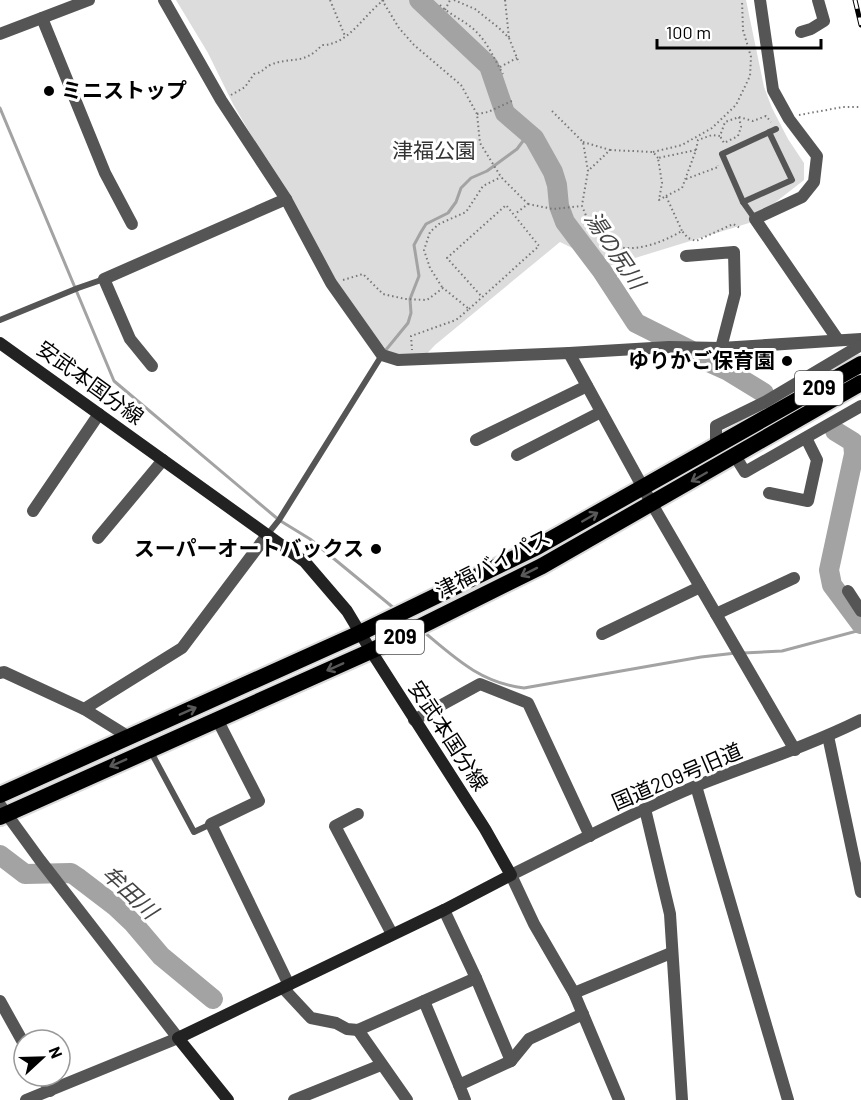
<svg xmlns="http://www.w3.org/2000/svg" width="861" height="1100" viewBox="0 0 861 1100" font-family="Barlow,'Noto Sans JP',sans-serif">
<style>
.green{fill:#dcdcdc}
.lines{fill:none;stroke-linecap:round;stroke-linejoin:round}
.stream{stroke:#a3a3a3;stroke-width:3}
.river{stroke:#a3a3a3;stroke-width:20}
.trunk-casing{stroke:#dbdbdb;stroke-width:20}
.path{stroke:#777;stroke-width:2;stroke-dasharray:1.5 3;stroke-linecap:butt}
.service{stroke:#555;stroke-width:6}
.minor{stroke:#555;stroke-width:12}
.tertiary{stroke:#555;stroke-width:12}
.secondary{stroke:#222;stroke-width:12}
.trunk{stroke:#000;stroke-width:16}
.rail-casing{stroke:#000;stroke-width:5}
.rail{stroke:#fff;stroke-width:3;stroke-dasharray:9;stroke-linecap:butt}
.oneway{stroke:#595959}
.poi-dot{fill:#000;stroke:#fff;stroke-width:2}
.labels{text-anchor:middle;stroke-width:6;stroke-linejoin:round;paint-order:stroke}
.shield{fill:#fff;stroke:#4c4c4c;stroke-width:1.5}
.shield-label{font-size:20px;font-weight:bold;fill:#000}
.poi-label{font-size:21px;font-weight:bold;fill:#000;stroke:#fff;text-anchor:end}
.park-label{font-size:21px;fill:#333;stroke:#fff}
.street-label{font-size:21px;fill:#000;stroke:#fff}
.water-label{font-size:22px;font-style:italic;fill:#444;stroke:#fff}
</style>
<rect width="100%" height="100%" fill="#fff"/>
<path class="green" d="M176 0H746L764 87 772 108 788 139 804 163V180L749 223 609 266 560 242 435 345 421 360 389 354 337 283 233 104 208 53Z"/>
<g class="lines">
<g class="stream">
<path d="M0 108 114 381 279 520 310 539 395 609"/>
<path d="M385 351 408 323 411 313 410 299 419 276 414 245 421 232 426 224 448 213 456 202 461 188 471 178 487 171 517 149 529 133"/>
<path d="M424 632C455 658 481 683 524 688L701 657 736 653"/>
<path d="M743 653 782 651 861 630"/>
</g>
<g class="river">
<path d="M419 0 489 66 505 113 534 138 553 172 557 185 559 206 565 222 602 271 636 323 690 350 708 362 728 371 764 393"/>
<path d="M835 431 853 442 854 454 829 570 832 585 861 624"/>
<path d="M0 855 25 874 71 873 77 877 115 906 133 923 161 956 213 999"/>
</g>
<defs>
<g id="trunk">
<path d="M0 795 360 633 537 547 861 364"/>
<path d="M0 817 371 651 542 566 861 383"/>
</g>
</defs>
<use href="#trunk" class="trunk-casing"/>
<g class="path">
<path d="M330 0 345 36"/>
<path d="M382 0 399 28 414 45 461 85 477 114 480 143 501 177 528 204 515 214"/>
<path d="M454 0 475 9 499 28 509 38 519 63"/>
<path d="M505 0 509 38"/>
<path d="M440 5C449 14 461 19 471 27 487 40 493 57 503 74"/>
<path d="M445 10 450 0"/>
<path d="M500 67 517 58"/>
<path d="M231 95 245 87 254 74C262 73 264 68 270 65 291 56 303 66 322 45 349 45 364 14 384 0"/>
<path d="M552 111 583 142 588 171 582 205"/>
<path d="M477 114 488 112 514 100"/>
<path d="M799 115 843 107H861"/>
<path d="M739 117 753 121 766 116 771 122"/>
<path d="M583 142 610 150 588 171"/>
<path d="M610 150 653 152 658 158"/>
<path d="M696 150 698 140 712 135 720 136 725 122 739 117 741 127 738 136 724 143 720 136"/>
<path d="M653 152 682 145 712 128 736 105 750 76 751 57 743 30 742 0"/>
<path d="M686 179 718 167V165"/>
<path d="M666 196 682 188 696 150 658 158 662 183 659 200 666 196 682 231"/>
<path d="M528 204 553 209 582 206C586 215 589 225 595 232 617 260 656 246 682 231L688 238 696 241 733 224 740 228"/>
<path d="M343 280 363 274 383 294 405 299 427 300 443 288 469 309 456 320 411 336 412 350"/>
<path d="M442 287 430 268 424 250 430 232 439 224 466 212 483 186 501 177"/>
<path d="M469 309 539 246 506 205 447 258 482 297"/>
</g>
<g class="service">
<path d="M769 132 792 180 743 202 722 154 776 129"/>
<path d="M743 202 755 219"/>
<path d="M0 320 78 288 104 279"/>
<path d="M267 535 279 520 382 355"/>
<path d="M151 752 194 832 211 824"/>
</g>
<g class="minor">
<path d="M164 0 221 100 286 199 331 283 382 355 398 360 569 353 669 347 721 348 861 339"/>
<path d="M760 0 773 90 789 119 817 156 814 182 802 197 755 219 838 340"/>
<path d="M42 18 105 173 132 224"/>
<path d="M801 32 811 29 824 21 818 0"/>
<path d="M686 256 734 252 735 294 721 348"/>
<path d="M569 353 652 504 795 750"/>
<path d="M152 366 130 339 104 279 286 199"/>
<path d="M476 440 587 386"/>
<path d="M716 446V426L765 402 861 345"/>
<path d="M517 455 601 412"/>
<path d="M735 456 745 472 861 406"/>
<path d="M769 493 808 501 817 460 806 438"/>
<path d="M33 511 99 414"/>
<path d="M98 538 163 460"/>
<path d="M848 591 861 611"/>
<path d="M716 614 794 578"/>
<path d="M602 634 700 587"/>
<path d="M0 673 4 672 84 709 129 737"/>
<path d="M84 709 182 648 267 535"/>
<path d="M217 719 259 801 211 824 289 985"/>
<path d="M414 720 480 684 528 703 590 836"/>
<path d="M828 736 861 892"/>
<path d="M696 786 788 1100"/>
<path d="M645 809 670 914 682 1100"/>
<path d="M358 814 335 826 392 934"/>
<path d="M511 875 534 924 574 993 619 1100"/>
<path d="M476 978 511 1061"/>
<path d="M283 988 311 1018 336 1023 347 1029 358 1030 476 978 444 910"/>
<path d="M574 993 671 953"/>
<path d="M0 1001 24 1044"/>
<path d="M424 1001 459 1085"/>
<path d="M358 1030 407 1100"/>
<path d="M42 1076 50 1091"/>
<path d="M294 1100 381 1065"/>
<path d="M465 1100 459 1085 511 1061 529 1039 583 1014"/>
</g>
<g class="tertiary">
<path d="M0 34 89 0"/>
<path d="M0 805 40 860 178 1038 26 1100"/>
<path d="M511 875C572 845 633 812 696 786 752 764 806 747 861 720"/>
</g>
<path class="secondary" d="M0 343 305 562 347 611 371 651 485 829 511 875 444 910 178 1038 228 1100"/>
<use href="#trunk" class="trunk"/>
<defs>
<path id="rail" d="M855 0 861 25"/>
</defs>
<use href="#rail" class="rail-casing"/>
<use href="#rail" class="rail"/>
</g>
<defs><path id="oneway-shaft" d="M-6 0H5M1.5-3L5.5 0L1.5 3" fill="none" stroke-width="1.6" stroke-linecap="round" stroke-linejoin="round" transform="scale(1.5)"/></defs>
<g class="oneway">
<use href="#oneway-shaft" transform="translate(699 477) rotate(150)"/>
<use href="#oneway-shaft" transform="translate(590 517) rotate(-30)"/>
<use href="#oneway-shaft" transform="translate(529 572) rotate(153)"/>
<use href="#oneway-shaft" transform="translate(335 667) rotate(156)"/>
<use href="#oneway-shaft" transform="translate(188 711) rotate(-24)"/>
<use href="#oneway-shaft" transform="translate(118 763) rotate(156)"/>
</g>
<g class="poi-dot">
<circle cx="49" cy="91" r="6"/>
<circle cx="787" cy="361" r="6"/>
<circle cx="376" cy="549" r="6"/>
</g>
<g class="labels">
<g class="shield">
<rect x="795" y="371" width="48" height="34" rx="4.5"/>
<rect x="376" y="620" width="48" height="34" rx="4.5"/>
</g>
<g class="shield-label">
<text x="819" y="395">209</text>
<text x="400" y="644">209</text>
</g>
<g class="poi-label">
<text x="61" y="98" text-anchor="start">ミニストップ</text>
<text x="775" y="368">ゆりかご保育園</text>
<text x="364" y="556">スーパーオートバックス</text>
</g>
<g class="park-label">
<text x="434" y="158">津福公園</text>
</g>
<g class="street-label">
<text transform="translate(90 383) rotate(36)" y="7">安武本国分線</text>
<text transform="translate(493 564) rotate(-27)" y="7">津福バイパス</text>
<text transform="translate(448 736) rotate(57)" y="7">安武本国分線</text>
<text transform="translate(677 777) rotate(-23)" y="7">国道209号旧道</text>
</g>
<g class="water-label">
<text transform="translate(615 250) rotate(56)" y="8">湯の尻川</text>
<text transform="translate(130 892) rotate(43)" y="8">牟田川</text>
</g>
</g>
<g transform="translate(42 1058) rotate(68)"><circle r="28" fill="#ffffff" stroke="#999999" stroke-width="1.5"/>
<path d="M0-4.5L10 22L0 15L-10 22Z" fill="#000000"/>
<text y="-9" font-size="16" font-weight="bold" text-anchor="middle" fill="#000000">N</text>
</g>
<path d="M657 39v9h164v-9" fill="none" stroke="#000000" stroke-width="3"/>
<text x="666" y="39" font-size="18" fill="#000000" stroke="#ffffff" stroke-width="4.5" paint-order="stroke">100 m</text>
</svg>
